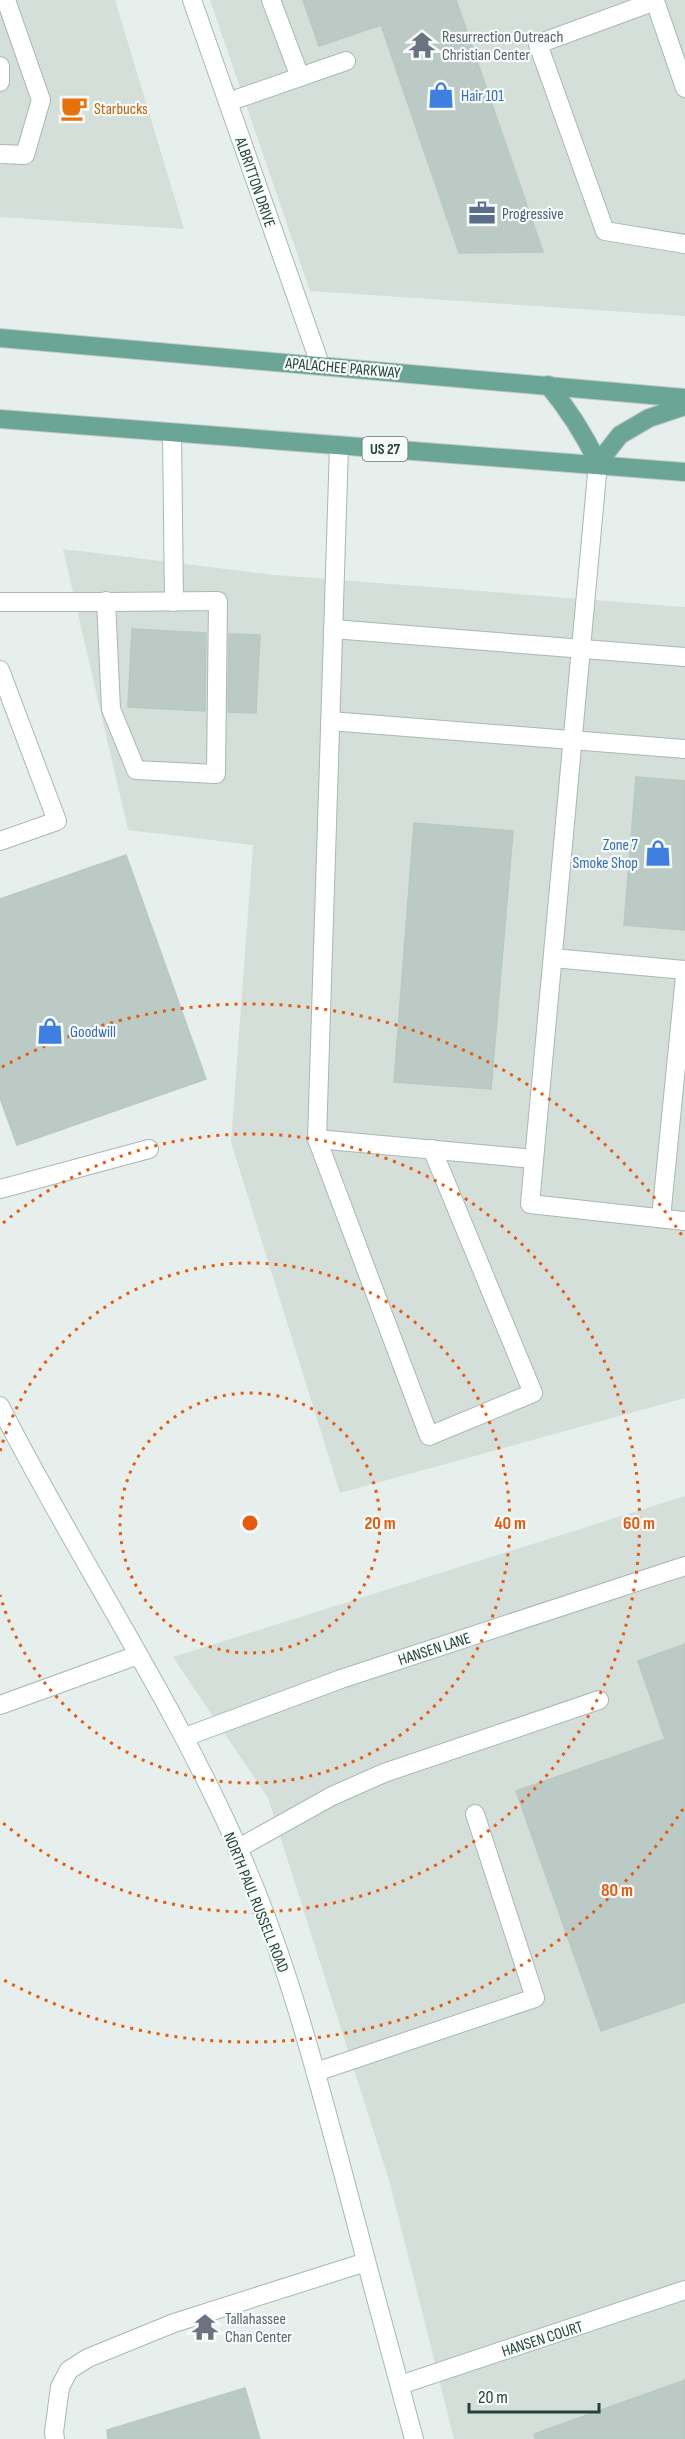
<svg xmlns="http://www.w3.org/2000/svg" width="685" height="2439" viewBox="0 0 685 2439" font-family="'Sofia Sans Condensed',sans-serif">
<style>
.built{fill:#d4dfda}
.building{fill:#bbcac4;stroke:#b8c9c2;stroke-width:1.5}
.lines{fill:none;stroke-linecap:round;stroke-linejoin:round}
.lane-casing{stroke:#a8b8b2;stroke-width:20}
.street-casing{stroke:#a8b8b2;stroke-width:20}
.secondary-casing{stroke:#a4bbb3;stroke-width:20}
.primary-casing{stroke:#c2cac8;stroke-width:20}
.lane{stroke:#fff;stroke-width:18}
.street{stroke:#fff;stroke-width:18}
.secondary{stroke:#fff;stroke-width:18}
.primary{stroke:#6aa596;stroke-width:18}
.ring{fill:none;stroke:#e8590c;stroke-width:3;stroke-dasharray:3 6}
.labels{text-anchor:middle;stroke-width:4.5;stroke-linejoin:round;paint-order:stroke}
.shield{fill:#f7fbf9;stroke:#637a73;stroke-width:1.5}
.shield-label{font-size:15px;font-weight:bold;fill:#24423a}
.worship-label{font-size:16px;fill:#5b616d;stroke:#f7fbf9;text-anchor:start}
.shop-label{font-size:16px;fill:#366cbe;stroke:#f7fbf9;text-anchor:start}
.food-label{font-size:16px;fill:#c56008;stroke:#f7fbf9;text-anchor:start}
.street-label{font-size:16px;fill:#24423a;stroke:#f7fbf9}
.service-label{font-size:16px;fill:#4e5e75;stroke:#f7fbf9;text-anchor:start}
.centre{fill:#e8590c;stroke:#f7fbf9;stroke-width:3}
.ring-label{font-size:18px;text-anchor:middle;font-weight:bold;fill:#e8590c;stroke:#f7fbf9;stroke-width:4.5;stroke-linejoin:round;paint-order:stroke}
</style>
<rect width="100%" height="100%" fill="#e6efeb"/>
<g class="built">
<path d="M0 0H115L184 229 0 217Z"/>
<path d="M210 0H685V316L310 291Z"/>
<path d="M63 549 275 575 685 607V1398L340 1493 231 1142 253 845 128 830Z"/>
<path d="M685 1496V2439H454L389 2180 268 1798 173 1657Z"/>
</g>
<g class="building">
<path d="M303 0H456L543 252 459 253 381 25 319 46Z"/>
<path d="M132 629 206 633 205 711 128 707Z"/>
<path d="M229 634 260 635 256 713 228 712Z"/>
<path d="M636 777 685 781V930L624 925Z"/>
<path d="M414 823 513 831 491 1089 394 1082Z"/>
<path d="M126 855 206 1079 17 1145 0 1098V899Z"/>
<path d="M685 1644V2002L601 2031 516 1791 665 1739 638 1661Z"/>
<path d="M685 2380V2439H535L534 2434Z"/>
<path d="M245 2388 260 2439H108L107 2430Z"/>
</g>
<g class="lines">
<defs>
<g id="lane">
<path d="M271 0 300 77"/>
<path d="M0 66V82"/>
<path d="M685 88 655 1 538 44 605 231 685 244"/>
<path d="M228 102 346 61"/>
<path d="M0 154 25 155 41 100 6 0"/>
<path d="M172 433 174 602"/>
<path d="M339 446 317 1139 429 1436 533 1393 432 1149"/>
<path d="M598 463 530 1204 685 1221"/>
<path d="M0 602C73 602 145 602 218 601L216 774 136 770 111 709 106 601"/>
<path d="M333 629 685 657"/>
<path d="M0 670 57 821 0 841"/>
<path d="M330 721 685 749"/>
<path d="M553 958 685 970"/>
<path d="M317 1139 534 1159"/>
<path d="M0 1189 149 1149"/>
<path d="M661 1218 685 976"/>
<path d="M237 1849 332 1796 384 1773 599 1700"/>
<path d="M316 2072 535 1998 475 1814"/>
<path d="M55 2439 54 2432 60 2387 69 2370 88 2358 174 2323 366 2262"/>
</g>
<g id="street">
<path d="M192 0 320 364"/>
<path d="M0 1705 138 1655"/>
<path d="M185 1737 341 1679 685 1566"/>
<path d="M400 2385 685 2290"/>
</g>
<path id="secondary" d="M0 1406C78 1560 176 1703 244 1862 287 1962 315 2068 343 2173 366 2262 390 2350 414 2439"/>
<g id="primary">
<path d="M0 338 685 398"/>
<path d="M548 385C569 410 584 434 598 463"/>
<path d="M0 419 685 472"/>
<path d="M598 463 620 435 649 418 685 406"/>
</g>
</defs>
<use href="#lane" class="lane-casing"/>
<use href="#street" class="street-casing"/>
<use href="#secondary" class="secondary-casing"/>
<use href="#primary" class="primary-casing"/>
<use href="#lane" class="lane"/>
<use href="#street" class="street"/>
<use href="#secondary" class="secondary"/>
<use href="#primary" class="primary"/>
</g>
<g class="ring">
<circle cx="250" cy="1523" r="130"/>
<path d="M0 1451A260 260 0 1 1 0 1595"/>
<path d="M3 1223A389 389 0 1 1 3 1823"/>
<path d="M683 1809A519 519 0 0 1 2 1979M2 1067A519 519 0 0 1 683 1237"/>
</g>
<defs>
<symbol id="temple-bare" viewBox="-9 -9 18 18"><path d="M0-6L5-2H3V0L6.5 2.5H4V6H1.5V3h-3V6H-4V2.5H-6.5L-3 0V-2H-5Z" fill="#6b7280" stroke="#f7fbf9" stroke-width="2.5" paint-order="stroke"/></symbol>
<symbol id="shop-bare" viewBox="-9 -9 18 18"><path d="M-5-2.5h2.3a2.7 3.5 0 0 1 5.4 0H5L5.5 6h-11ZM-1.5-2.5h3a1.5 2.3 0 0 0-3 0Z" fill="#3f7fe0" stroke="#f7fbf9" stroke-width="2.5" paint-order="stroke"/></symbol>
<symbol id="cafe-bare" viewBox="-9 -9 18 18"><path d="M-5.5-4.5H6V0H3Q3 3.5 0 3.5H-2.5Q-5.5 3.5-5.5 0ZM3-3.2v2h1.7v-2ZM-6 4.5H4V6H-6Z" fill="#e8710a" stroke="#f7fbf9" stroke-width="2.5" paint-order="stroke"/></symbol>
<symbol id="office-bare" viewBox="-9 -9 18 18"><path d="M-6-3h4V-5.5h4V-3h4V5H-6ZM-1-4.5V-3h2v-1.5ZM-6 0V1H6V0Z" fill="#5c6f8a" stroke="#f7fbf9" stroke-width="2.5" paint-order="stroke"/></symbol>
</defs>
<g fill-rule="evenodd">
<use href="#temple-bare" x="403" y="26" width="38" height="38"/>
<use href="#shop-bare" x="422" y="76" width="38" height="38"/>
<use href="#cafe-bare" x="55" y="89" width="38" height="38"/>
<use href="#office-bare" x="463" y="194" width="38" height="38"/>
<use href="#shop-bare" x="639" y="834" width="38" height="38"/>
<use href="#shop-bare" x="31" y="1012" width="38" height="38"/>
<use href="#temple-bare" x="186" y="2308" width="38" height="38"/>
</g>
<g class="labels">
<rect class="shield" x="362.5" y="437" width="45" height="24" rx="4.5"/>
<g class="shield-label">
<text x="385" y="454">US 27</text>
</g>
<g class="worship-label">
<text x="442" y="42">Resurrection Outreach<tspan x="442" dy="18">Christian Center</tspan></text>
<text x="225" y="2324">Tallahassee<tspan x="225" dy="18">Chan Center</tspan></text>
</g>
<g class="shop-label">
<text x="461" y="101">Hair 101</text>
<text x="638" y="850" text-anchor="end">Zone 7<tspan x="638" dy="18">Smoke Shop</tspan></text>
<text x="70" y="1037">Goodwill</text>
</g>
<g class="food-label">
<text x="94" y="114">Starbucks</text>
</g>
<g class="street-label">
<text transform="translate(256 182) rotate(71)" y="6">ALBRITTON DRIVE</text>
<text transform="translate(343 367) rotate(5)" y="6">APALACHEE PARKWAY</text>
<text transform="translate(434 1648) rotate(-18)" y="6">HANSEN LANE</text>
<text transform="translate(257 1902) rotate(68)" y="6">NORTH PAUL RUSSELL ROAD</text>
<text transform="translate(542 2338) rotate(-18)" y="6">HANSEN COURT</text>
</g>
<g class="service-label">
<text x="502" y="219">Progressive</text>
</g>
</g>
<circle cx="250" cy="1523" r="9" class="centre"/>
<g class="ring-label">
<text x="380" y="1529">20 m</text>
<text x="510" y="1529">40 m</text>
<text x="639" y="1529">60 m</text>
<text x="617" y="1896">80 m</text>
</g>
<path d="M469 2403v9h130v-9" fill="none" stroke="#24423a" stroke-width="3"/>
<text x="478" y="2403" font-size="18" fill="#24423a" stroke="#f7fbf9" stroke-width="4.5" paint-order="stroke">20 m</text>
</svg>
